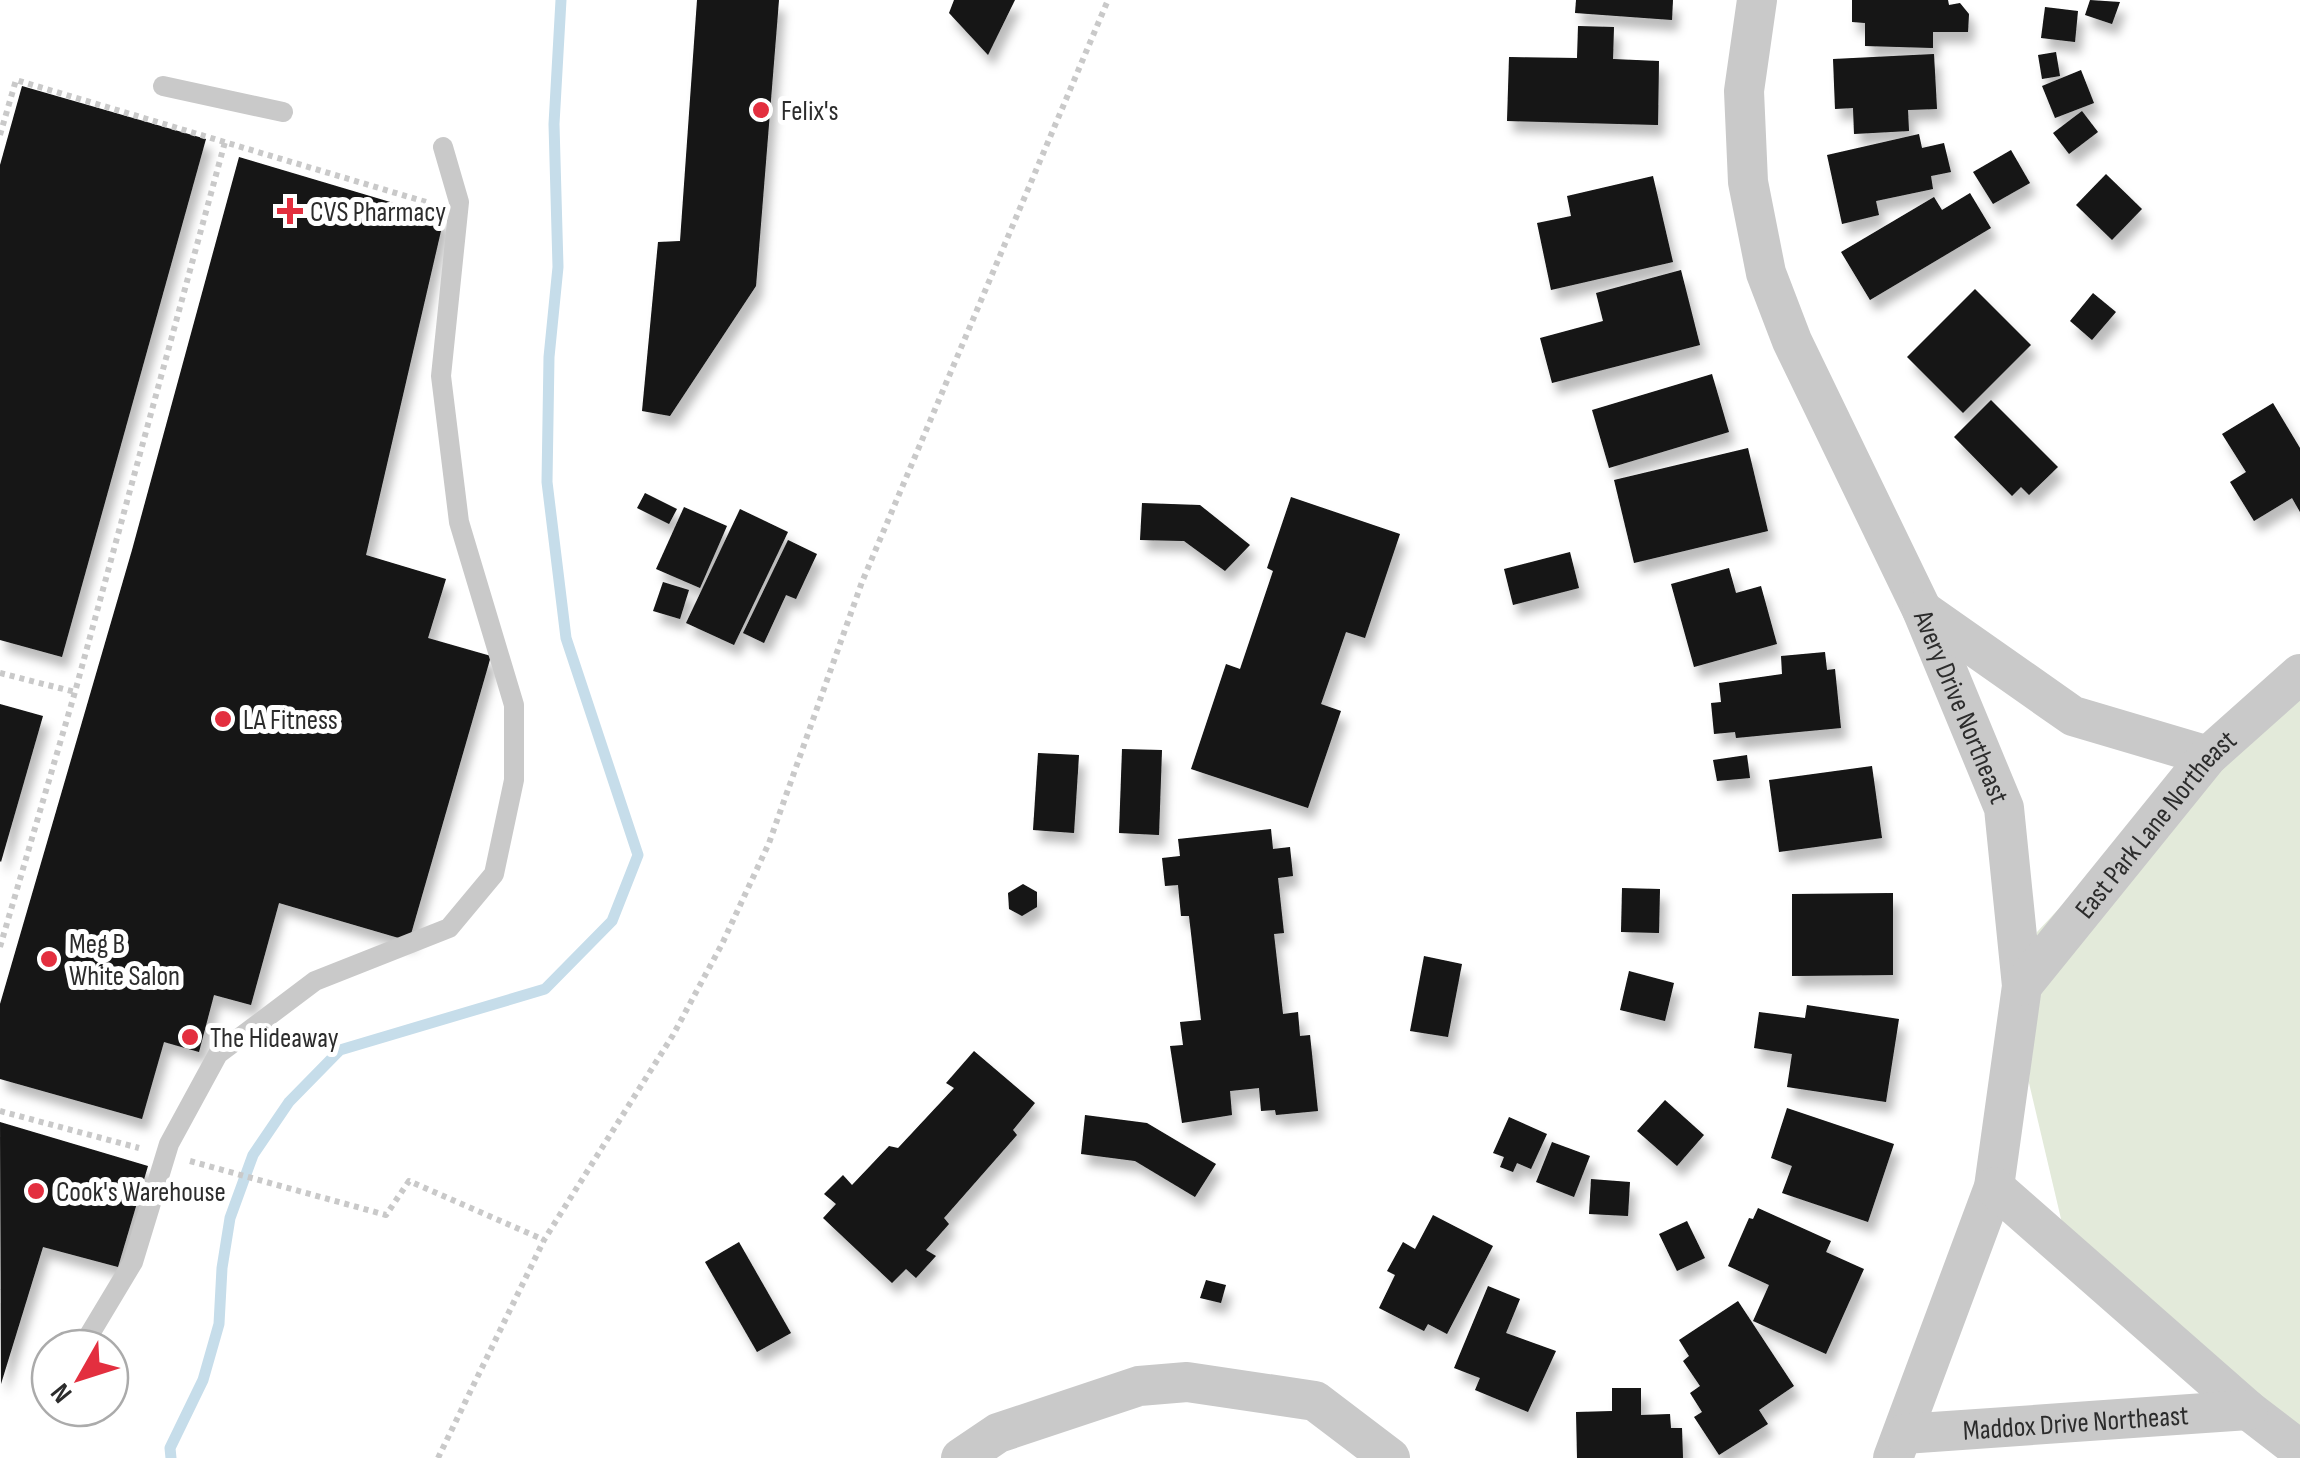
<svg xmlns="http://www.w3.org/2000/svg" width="2300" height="1458" viewBox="0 0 2300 1458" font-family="'Sofia Sans Condensed',sans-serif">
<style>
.green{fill:#e3eada}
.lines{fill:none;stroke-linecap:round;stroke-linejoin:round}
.stream{stroke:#c6ddea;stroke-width:11}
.building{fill:#131313;filter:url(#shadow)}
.path{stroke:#c9c9c9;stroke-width:6;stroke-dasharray:5 5;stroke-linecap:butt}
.service{stroke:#c9c9c9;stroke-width:20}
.minor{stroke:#c9c9c9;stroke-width:40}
.poi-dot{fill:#e32f3f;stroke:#fff;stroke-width:4}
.labels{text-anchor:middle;stroke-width:10;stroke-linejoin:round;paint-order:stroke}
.poi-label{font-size:28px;fill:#2c2c2c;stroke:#fff;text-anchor:start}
.street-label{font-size:28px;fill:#2c2c2c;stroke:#fff}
</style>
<defs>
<filter id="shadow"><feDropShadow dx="6" dy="11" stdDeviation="5" flood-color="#0004"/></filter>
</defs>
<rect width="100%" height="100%" fill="#fff"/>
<path class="green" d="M2300 672V1458L2066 1240 2029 1083 2037 932 2264 691Z"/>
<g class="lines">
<path class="stream" d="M171 1458 170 1448 203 1380 219 1324 222 1268 230 1218 253 1155 289 1102 340 1050 545 989 612 921 638 855 566 638 547 482 549 357 558 267 554 124 561 0"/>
</g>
<g class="building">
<path d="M697 0H779L756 286 670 416 642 411 658 242 680 241Z"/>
<path d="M954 0H1015L988 55 949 13Z"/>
<path d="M1576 0H1673L1672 20 1575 13Z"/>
<path d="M1852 0H1948L1949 5 1960 3 1969 14 1968 32H1933V48L1865 46V23L1852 22Z"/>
<path d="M2090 0 2120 2 2112 24 2085 15Z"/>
<path d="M2045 7 2078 11 2075 42 2041 38Z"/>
<path d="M1578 26 1614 27 1613 59 1659 61 1658 125 1507 121 1509 57 1577 58Z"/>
<path d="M2056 52 2060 76 2042 79 2038 55Z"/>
<path d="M1934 54 1937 109 1908 110 1909 131 1854 134 1853 108 1835 109 1833 59Z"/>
<path d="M2081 70 2094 103 2055 118 2042 86Z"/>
<path d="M22 86 206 139 62 657 0 640V165Z"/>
<path d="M2082 111 2098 132 2069 154 2053 133Z"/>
<path d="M1919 134 1922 148 1944 143 1951 172 1931 176 1933 189 1876 201 1879 215 1842 224 1827 155Z"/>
<path d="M2011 150 2030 183 1993 204 1973 172Z"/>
<path d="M239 157 444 218 366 555 446 579 428 638 491 656 409 941 279 903 251 1005 214 995 199 1052 164 1042 142 1119 0 1079V1004L132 550Z"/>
<path d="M2106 174 2142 209 2112 240 2076 205Z"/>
<path d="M1653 176 1673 262 1551 290 1537 223 1571 216 1567 196Z"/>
<path d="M1970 193 1991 228 1870 300 1841 252 1934 197 1942 210Z"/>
<path d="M1681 270 1700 345 1552 383 1540 338 1603 321 1596 293Z"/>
<path d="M1975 289 2031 345 1963 413 1907 357Z"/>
<path d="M2093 293 2116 312 2092 340 2070 321Z"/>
<path d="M1712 374 1729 432 1609 468 1592 410Z"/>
<path d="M1991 400 2058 467 2029 495 2021 487 2012 496 1954 437Z"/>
<path d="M2273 403 2300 448V512L2292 498 2254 521 2230 482 2246 472 2222 434Z"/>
<path d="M1748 448 1768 531 1634 563 1614 480Z"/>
<path d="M645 493 677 509 669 524 637 508Z"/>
<path d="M1291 497 1400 534 1365 638 1346 632 1321 704 1341 711 1308 808 1191 769 1226 664 1240 669 1273 571 1267 568Z"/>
<path d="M1142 503 1200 505 1250 545 1225 571 1184 541 1140 540Z"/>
<path d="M684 507 727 526 700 588 656 569Z"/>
<path d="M740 509 788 532 734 645 686 623Z"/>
<path d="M788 540 817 554 796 599 786 595 764 643 743 633Z"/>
<path d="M1570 552 1579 588 1513 605 1504 569Z"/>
<path d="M1729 568 1736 593 1761 586 1777 644 1694 667 1671 584Z"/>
<path d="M663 582 689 590 680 619 653 611Z"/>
<path d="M1825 652 1827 670 1835 669 1841 728 1736 738 1735 732 1714 734 1711 703 1721 702 1719 683 1782 674 1781 656Z"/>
<path d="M0 704 43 716 1 862 0 861Z"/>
<path d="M1122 749 1162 750 1159 835 1119 833Z"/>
<path d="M1038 753 1079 755 1074 833 1033 830Z"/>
<path d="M1747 755 1750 778 1717 781 1713 760Z"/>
<path d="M1872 766 1882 838 1779 852 1769 780Z"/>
<path d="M1271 829 1273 849 1290 847 1293 876 1278 878 1284 933 1274 934 1283 1014 1298 1012 1300 1036 1310 1035 1318 1111 1276 1115 1275 1110 1261 1111 1259 1088 1230 1091 1232 1115 1182 1123 1170 1046 1183 1045 1180 1022 1201 1020 1189 916H1181L1178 885 1165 886 1162 858 1180 856 1178 839Z"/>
<path d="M1023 884 1037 892V907L1022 916 1009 909 1008 893Z"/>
<path d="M1622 888 1660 889 1659 933 1621 932Z"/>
<path d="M1893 893V975L1792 976V894Z"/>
<path d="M1424 956 1462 964 1448 1037 1410 1031Z"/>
<path d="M1629 971 1674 983 1665 1021 1620 1010Z"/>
<path d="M1807 1005 1899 1019 1886 1102 1787 1087 1792 1054 1754 1048 1759 1012 1805 1018Z"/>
<path d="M974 1051 1035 1103 1013 1130 1017 1135 944 1218 949 1224 926 1250 936 1256 916 1278 906 1269 892 1283 823 1218 836 1204 824 1194 843 1175 852 1185 889 1146 898 1148 954 1088 946 1083Z"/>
<path d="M1665 1100 1704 1135 1677 1166 1637 1131Z"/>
<path d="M1787 1108 1894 1144 1868 1222 1782 1193 1792 1166 1771 1158Z"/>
<path d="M1085 1115 1147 1123 1216 1164 1195 1197 1135 1161 1081 1154Z"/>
<path d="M1509 1117 1547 1134 1531 1169 1517 1163 1513 1172 1500 1167 1504 1157 1493 1153Z"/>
<path d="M0 1122 148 1166 118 1267 43 1247 1 1384Z"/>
<path d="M1552 1142 1590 1156 1574 1197 1536 1182Z"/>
<path d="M1591 1179 1630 1182 1628 1216 1589 1214Z"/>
<path d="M1758 1208 1831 1241 1826 1252 1864 1269 1826 1354 1753 1321 1769 1285 1728 1266 1749 1218 1753 1219Z"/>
<path d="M1433 1215 1493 1246 1447 1334 1428 1324 1424 1331 1379 1308 1395 1275 1387 1271 1403 1242 1415 1249Z"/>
<path d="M1687 1221 1705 1258 1677 1271 1659 1234Z"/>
<path d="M739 1242 791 1333 757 1352 705 1262Z"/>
<path d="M1206 1280 1226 1285 1221 1303 1200 1298Z"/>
<path d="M1488 1286 1520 1299 1506 1333 1556 1351 1528 1412 1475 1390 1480 1378 1454 1368Z"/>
<path d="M1738 1301 1794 1386 1759 1410 1768 1424 1719 1455 1694 1417 1702 1412 1690 1393 1700 1386 1683 1361 1689 1356 1679 1340Z"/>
<path d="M1612 1388H1641V1415L1670 1414 1671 1428H1682L1683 1458H1577L1576 1412 1612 1411Z"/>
</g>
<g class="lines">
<g class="path">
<path d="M0 135 16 80 426 202"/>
<path d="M0 673 75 692"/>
<path d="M0 947 75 692 225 142"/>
<path d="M0 1111 139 1148"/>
<path d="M190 1161 386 1215 409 1181 544 1240"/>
<path d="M438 1458 544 1240 673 1035 722 944 769 843 862 582 1108 0"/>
</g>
<g class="service">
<path d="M163 86 283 112"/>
<path d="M85 1342 133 1262 169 1144 218 1054 315 981 449 928 494 874 514 780V705L459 522 441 376 459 202 443 147"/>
</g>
<g class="minor">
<path id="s1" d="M1757 0 1744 91 1748 182 1766 273 1792 341 1922 610 2004 808 2022 986 1994 1187 1893 1458"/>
<path d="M1922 610 2073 716 2208 756"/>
<path id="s2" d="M2022 986 2208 756 2300 674"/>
<path d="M1994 1187 2248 1410 2300 1450"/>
<path id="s3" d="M1904 1434 2248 1410"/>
<path d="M961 1458 998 1433 1139 1386 1187 1382 1315 1401 1390 1458"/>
</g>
</g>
<g class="poi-dot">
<circle cx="761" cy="110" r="10"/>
<path d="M285 196h10v10h10v10h-10v10h-10v-10h-10v-10h10z"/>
<circle cx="223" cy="719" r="10"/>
<circle cx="49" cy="959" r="10"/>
<circle cx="190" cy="1037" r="10"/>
<circle cx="36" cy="1191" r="10"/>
</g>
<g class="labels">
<g class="poi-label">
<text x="781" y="120">Felix's</text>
<text x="310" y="221">CVS Pharmacy</text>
<text x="243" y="729">LA Fitness</text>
<text x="69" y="953">Meg B<tspan x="69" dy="32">White Salon</tspan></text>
<text x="210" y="1047">The Hideaway</text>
<text x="56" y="1201">Cook's Warehouse</text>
</g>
<g class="street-label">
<text dy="10" stroke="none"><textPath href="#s1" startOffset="752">Avery Drive Northeast</textPath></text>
<text dy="10" stroke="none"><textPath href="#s2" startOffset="210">East Park Lane Northeast</textPath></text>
<text dy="10" stroke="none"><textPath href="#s3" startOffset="172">Maddox Drive Northeast</textPath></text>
</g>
</g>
<g transform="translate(80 1378) rotate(231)"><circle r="48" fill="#ffffff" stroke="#ababab" stroke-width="2.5"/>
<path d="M0-8L18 38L0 25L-18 38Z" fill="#e32f3f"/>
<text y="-15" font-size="28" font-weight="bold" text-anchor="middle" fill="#2c2c2c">N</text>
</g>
</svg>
